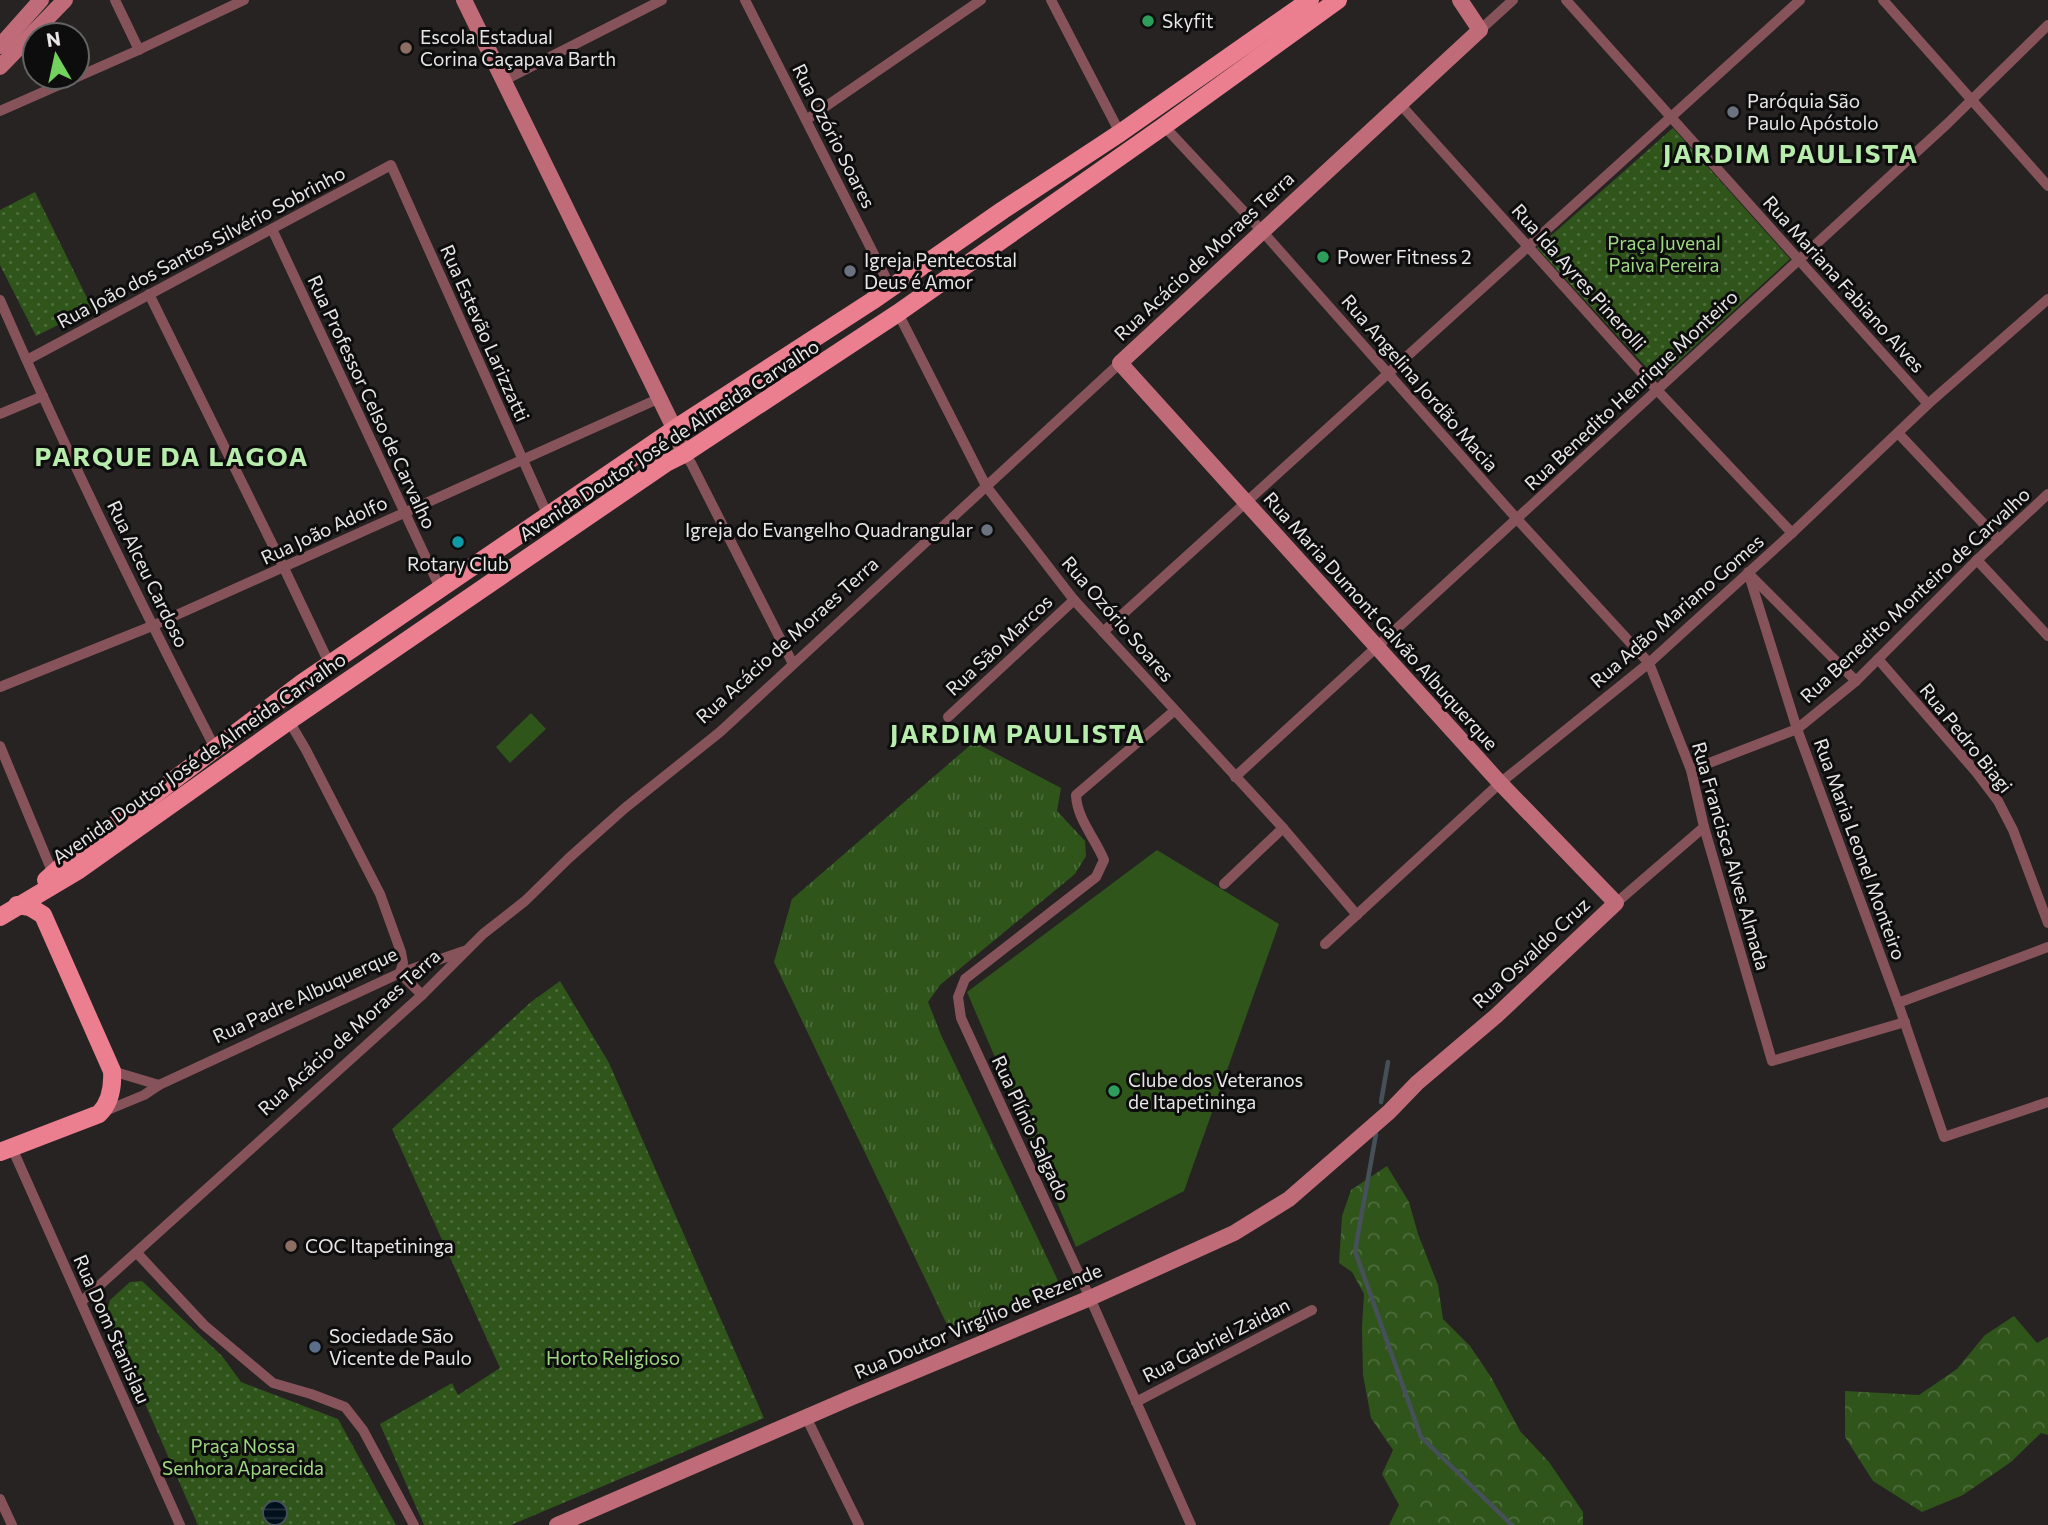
<svg xmlns="http://www.w3.org/2000/svg" width="2048" height="1525" viewBox="0 0 2048 1525" font-family="Commissioner,sans-serif">
<style>
.grass{fill:url(#grass-tufts)}
.forest{fill:url(#forest-crowns)}
.park{fill:url(#park-dots)}
.pitch{fill:#2f551b}
.water{fill:url(#water-rules);stroke:#465059;stroke-width:2}
.lines{fill:none;stroke-linecap:round;stroke-linejoin:round}
.stream{stroke:#465059;stroke-width:4.5}
.street{stroke:#87535a;stroke-width:10}
.secondary{stroke:#bf6b78;stroke-width:16}
.primary{stroke:#eb7e8f;stroke-width:18}
.leisure-dot{fill:#2e9e5b;stroke:#0e0d0d;stroke-width:2.5}
.education-dot{fill:#8d6e63;stroke:#0e0d0d;stroke-width:2.5}
.worship-dot{fill:#6b7280;stroke:#0e0d0d;stroke-width:2.5}
.culture-dot{fill:#0f9aa8;stroke:#0e0d0d;stroke-width:2.5}
.service-dot{fill:#5c6f8a;stroke:#0e0d0d;stroke-width:2.5}
.labels{text-anchor:middle;stroke-width:6;stroke-linejoin:round;paint-order:stroke}
.poi-label{font-size:19px;fill:#e8e6e6;stroke:#0e0d0d;text-anchor:start}
.street-label{font-size:19px;fill:#e8e6e6;stroke:#0e0d0d}
.park-label{font-size:19px;fill:#9ed883;stroke:#0e0d0d}
.district-label{font-size:26px;font-weight:bold;letter-spacing:2px;fill:#b8ecac;stroke:#0e0d0d}
</style>
<defs>
<pattern id="grass-tufts" width="24" height="20" patternUnits="userSpaceOnUse" patternTransform="scale(1.75)"><rect width="24" height="20" fill="#2f551b"/><path d="M3 7l-1-3M5 7V3M7 7l1-3M15 17l-1-3M17 17v-4M19 17l1-3" fill="none" stroke="#4d6d3c"/></pattern>
<pattern id="forest-crowns" width="20" height="18" patternUnits="userSpaceOnUse" patternTransform="scale(1.75)"><rect width="20" height="18" fill="#2f551b"/><path d="M2 6a3 3 0 1 1 6 0M12 15a3 3 0 1 1 6 0" fill="none" stroke="#4d6d3c"/></pattern>
<pattern id="park-dots" width="8" height="8" patternUnits="userSpaceOnUse" patternTransform="scale(1.75)"><rect width="8" height="8" fill="#2f551b"/><path d="M2 2h.1M6 6h.1" fill="none" stroke="#4d6d3c" stroke-width="1.8" stroke-linecap="round"/></pattern>
<pattern id="water-rules" width="6" height="5" patternUnits="userSpaceOnUse" patternTransform="scale(1.75)"><rect width="6" height="5" fill="#00101c"/><path d="M0 2.5h6" fill="none" stroke="#25333d"/></pattern>
</defs>
<rect width="100%" height="100%" fill="#262322"/>
<path class="grass" d="M974 742 1061 788 1057 811 1085 841 1086 856 1075 874 940 985 928 1002 942 1037 1061 1287 951 1333 774 962 792 899Z"/>
<g class="forest">
<path d="M1387 1166 1409 1202 1418 1234 1438 1285 1443 1319 1470 1346 1491 1377 1520 1431 1549 1462 1583 1512V1525H1389L1399 1505 1382 1474 1393 1450 1371 1418 1363 1375 1362 1327 1364 1294 1352 1272 1339 1263 1342 1216 1351 1190Z"/>
<path d="M2014 1316 2037 1343 2048 1337V1435L2041 1433 2011 1462 1963 1495 1922 1512 1873 1481 1845 1437V1391L1919 1395 1957 1369 1985 1335Z"/>
</g>
<g class="park">
<path d="M1673 128 1790 259 1658 380 1537 248Z"/>
<path d="M35 192 92 308 36 336 0 265V210Z"/>
<path d="M560 981 609 1063 764 1418 511 1525H424L380 1424 452 1383 458 1395 500 1368 392 1129 531 1002Z"/>
<path d="M142 1281 222 1356 241 1382 338 1419 396 1525H198L106 1314 110 1300 130 1282Z"/>
</g>
<g class="pitch">
<path d="M531 713 546 729 510 763 496 747Z"/>
<path d="M1157 850 1279 924 1184 1191 1076 1247 967 992Z"/>
</g>
<circle class="water" cx="275" cy="1513" r="12"/>
<g class="lines">
<g class="stream">
<path d="M1381 1102 1388 1062"/>
<path d="M1376 1134 1355 1251 1421 1437 1512 1525"/>
</g>
<g class="street">
<path d="M115 0 139 50"/>
<path d="M745 0 891 288"/>
<path d="M1051 0 1120 133"/>
<path d="M1566 0 1928 404"/>
<path d="M1883 0 2048 186"/>
<path d="M1480 30 1513 0"/>
<path d="M505 80 662 0"/>
<path d="M1400 104 1657 390 1792 533"/>
<path d="M0 111 134 52 244 0"/>
<path d="M806 120 981 0"/>
<path d="M1164 126 1262 231 1517 519 1649 663 1691 770 1704 827 1772 1061 1905 1022"/>
<path d="M272 229 441 590"/>
<path d="M149 294 284 568 330 665"/>
<path d="M0 300C66 452 139 601 215 748"/>
<path d="M898 313 986 486 1074 600 1283 828 1357 915"/>
<path d="M27 360 391 165 548 516"/>
<path d="M0 414 43 396"/>
<path d="M1898 433 1999 540"/>
<path d="M684 454 691 463 793 664"/>
<path d="M1977 560 2048 636"/>
<path d="M1748 572 1797 729 1898 1003 1944 1137 2048 1102"/>
<path d="M1749 574 1856 681"/>
<path d="M1103 632 1800 0"/>
<path d="M1878 659 1976 772 1998 801 2013 830 2048 923"/>
<path d="M0 687 152 626 660 398"/>
<path d="M1174 711 1076 795C1077 819 1095 838 1104 860L1096 877 965 979 958 997 961 1018 1090 1298 1191 1525"/>
<path d="M948 717 1074 600"/>
<path d="M289 721 306 750 380 894 401 952 403 963 400 973"/>
<path d="M0 746 54 876"/>
<path d="M1691 770 1797 729 1856 681 1977 560 2048 494"/>
<path d="M1235 777 1947 124 2048 25"/>
<path d="M1224 884 1283 828"/>
<path d="M1616 903 1704 827"/>
<path d="M1325 944 1500 783 1649 663 1792 533 1928 404 2048 299"/>
<path d="M400 973 422 995"/>
<path d="M1898 1003 2048 947"/>
<path d="M112 1071 159 1085"/>
<path d="M103 1112 144 1095 159 1085 400 973 464 951"/>
<path d="M12 1148 180 1525"/>
<path d="M137 1253 204 1325 273 1383 311 1394 345 1407 363 1430 414 1525"/>
<path d="M81 1302 422 995 483 934 525 901 569 858 625 808 720 732 1120 363"/>
<path d="M1136 1402 1312 1310"/>
<path d="M806 1417 859 1525"/>
<path d="M0 1499 12 1525"/>
</g>
<g class="secondary">
<path d="M464 0 675 430 684 454"/>
<path d="M0 46 41 0"/>
<path d="M0 67 65 0"/>
<path d="M557 1525 848 1399 1090 1298 1234 1233 1289 1199 1389 1112 1417 1083 1496 1016 1616 903 1500 783 1120 363 1480 30 1460 0"/>
</g>
<g class="primary">
<path d="M46 880 72 857 302 683 682 424 872 301 1003 210 1120 133 1310 0"/>
<path d="M0 917 79 870 289 721 666 463 684 454 898 313 1164 126 1338 0"/>
<path d="M0 1152 99 1114C111 1102 113 1087 112 1071L43 915 30 907 17 905"/>
</g>
</g>
<g class="leisure-dot">
<circle cx="1148" cy="21" r="7"/>
<circle cx="1323" cy="257" r="7"/>
<circle cx="1114" cy="1091" r="7"/>
</g>
<g class="education-dot">
<circle cx="406" cy="48" r="7"/>
<circle cx="291" cy="1246" r="7"/>
</g>
<g class="worship-dot">
<circle cx="1733" cy="112" r="7"/>
<circle cx="850" cy="271" r="7"/>
<circle cx="987" cy="530" r="7"/>
</g>
<circle class="culture-dot" cx="458" cy="542" r="7"/>
<circle class="service-dot" cx="315" cy="1347" r="7"/>
<g class="labels">
<g class="poi-label">
<text x="1162" y="28">Skyfit</text>
<text x="420" y="44">Escola Estadual<tspan x="420" dy="22">Corina Caçapava Barth</tspan></text>
<text x="1747" y="108">Paróquia São<tspan x="1747" dy="22">Paulo Apóstolo</tspan></text>
<text x="1337" y="264">Power Fitness 2</text>
<text x="864" y="267">Igreja Pentecostal<tspan x="864" dy="22">Deus é Amor</tspan></text>
<text x="973" y="537" text-anchor="end">Igreja do Evangelho Quadrangular</text>
<text x="458" y="571" text-anchor="middle">Rotary Club</text>
<text x="1128" y="1087">Clube dos Veteranos<tspan x="1128" dy="22">de Itapetininga</tspan></text>
<text x="305" y="1253">COC Itapetininga</text>
<text x="329" y="1343">Sociedade São<tspan x="329" dy="22">Vicente de Paulo</tspan></text>
</g>
<g class="street-label">
<text transform="translate(834 136) rotate(63)" y="7">Rua Ozório Soares</text>
<text transform="translate(201 247) rotate(-28)" y="7">Rua João dos Santos Silvério Sobrinho</text>
<text transform="translate(1204 256) rotate(-43)" y="7">Rua Acácio de Moraes Terra</text>
<text transform="translate(1579 277) rotate(48)" y="7">Rua Ida Ayres Pinerolli</text>
<text transform="translate(1844 284) rotate(48)" y="7">Rua Mariana Fabiano Alves</text>
<text transform="translate(485 333) rotate(66)" y="7">Rua Estevão Larizzatti</text>
<text transform="translate(1420 383) rotate(49)" y="7">Rua Angelina Jordão Macia</text>
<text transform="translate(1631 390) rotate(-43)" y="7">Rua Benedito Henrique Monteiro</text>
<text transform="translate(372 402) rotate(65)" y="7">Rua Professor Celso de Carvalho</text>
<text transform="translate(669 440) rotate(-33)" y="7">Avenida Doutor José de Almeida Carvalho</text>
<text transform="translate(324 530) rotate(-25)" y="7">Rua João Adolfo</text>
<text transform="translate(148 574) rotate(64)" y="7">Rua Alceu Cardoso</text>
<text transform="translate(1915 595) rotate(-43)" y="7">Rua Benedito Monteiro de Carvalho</text>
<text transform="translate(1677 611) rotate(-41)" y="7">Rua Adão Mariano Gomes</text>
<text transform="translate(1118 619) rotate(49)" y="7">Rua Ozório Soares</text>
<text transform="translate(1381 621) rotate(48)" y="7">Rua Maria Dumont Galvão Albuquerque</text>
<text transform="translate(787 640) rotate(-42)" y="7">Rua Acácio de Moraes Terra</text>
<text transform="translate(999 645) rotate(-43)" y="7">Rua São Marcos</text>
<text transform="translate(1966 738) rotate(51)" y="7">Rua Pedro Biagi</text>
<text transform="translate(199 758) rotate(-35)" y="7">Avenida Doutor José de Almeida Carvalho</text>
<text transform="translate(1860 849) rotate(70)" y="7">Rua Maria Leonel Monteiro</text>
<text transform="translate(1731 856) rotate(74)" y="7">Rua Francisca Alves Almada</text>
<text transform="translate(1531 953) rotate(-43)" y="7">Rua Osvaldo Cruz</text>
<text transform="translate(305 995) rotate(-25)" y="7">Rua Padre Albuquerque</text>
<text transform="translate(349 1032) rotate(-42)" y="7">Rua Acácio de Moraes Terra</text>
<text transform="translate(1031 1128) rotate(65)" y="7">Rua Plínio Salgado</text>
<text transform="translate(978 1321) rotate(-23)" y="7">Rua Doutor Virgílio de Rezende</text>
<text transform="translate(112 1329) rotate(66)" y="7">Rua Dom Stanislau</text>
<text transform="translate(1216 1340) rotate(-27)" y="7">Rua Gabriel Zaidan</text>
</g>
<g class="park-label">
<text x="1664" y="250">Praça Juvenal<tspan x="1664" dy="22">Paiva Pereira</tspan></text>
<text x="613" y="1365">Horto Religioso</text>
<text x="243" y="1453">Praça Nossa<tspan x="243" dy="22">Senhora Aparecida</tspan></text>
</g>
<g class="district-label">
<text x="1791" y="163">JARDIM PAULISTA</text>
<text x="172" y="466">PARQUE DA LAGOA</text>
<text x="1018" y="743">JARDIM PAULISTA</text>
</g>
</g>
<g transform="translate(56 56) rotate(351)"><circle r="33" fill="#0e0d0d" stroke="#656464" stroke-width="2"/>
<path d="M0-5L12 26L0 18L-12 26Z" fill="#73d25d"/>
<text y="-10" font-size="19" font-weight="bold" text-anchor="middle" fill="#e8e6e6">N</text>
</g>
</svg>
